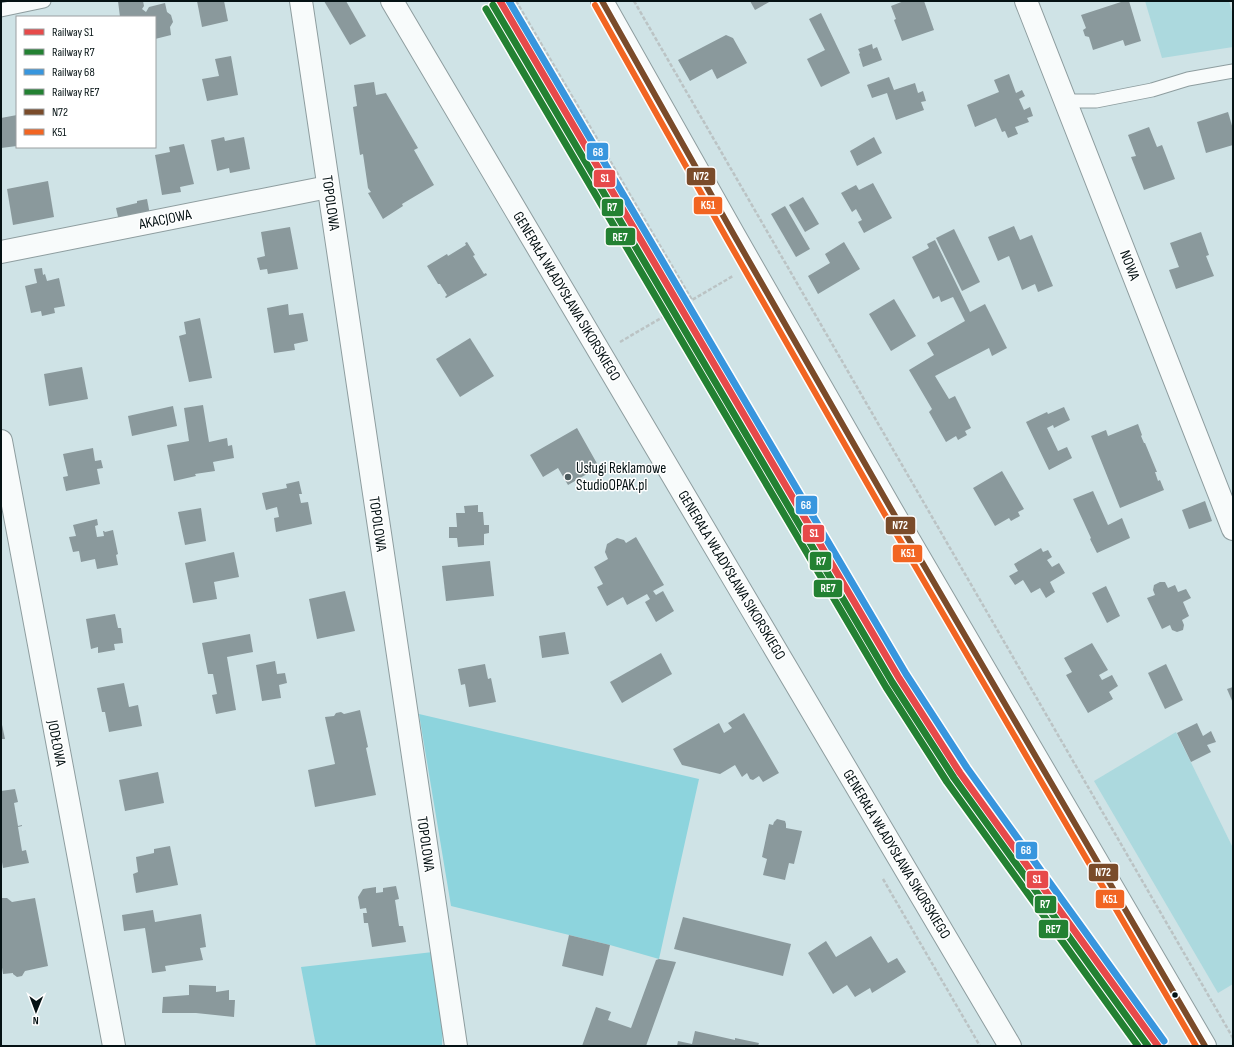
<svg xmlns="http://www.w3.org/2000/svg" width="1234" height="1047" viewBox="0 0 1234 1047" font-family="'Sofia Sans Condensed',sans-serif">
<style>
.green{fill:#acd9de}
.forest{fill:#8dd4dd}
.building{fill:#8a999c}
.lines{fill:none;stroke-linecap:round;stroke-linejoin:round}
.service-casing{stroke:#8e9d9f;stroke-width:15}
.minor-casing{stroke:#8e9d9f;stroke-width:24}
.secondary-casing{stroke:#8e9d9f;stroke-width:24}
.path{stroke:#bbc3c4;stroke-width:2.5;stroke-dasharray:4 2;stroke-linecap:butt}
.service{stroke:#f8fbfb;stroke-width:13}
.minor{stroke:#f8fbfb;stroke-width:22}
.secondary{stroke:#f8fbfb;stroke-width:22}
.bus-1-casing{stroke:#fff;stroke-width:9}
.bus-2-casing{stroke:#fff;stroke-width:9}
.bus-1{stroke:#7a4b2a;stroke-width:6}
.bus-2{stroke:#f26522;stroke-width:6}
.rail-1-casing{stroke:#fff;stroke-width:10}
.rail-2-casing{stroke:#fff;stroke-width:10}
.rail-3-casing{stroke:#fff;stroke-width:10}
.rail-4-casing{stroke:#fff;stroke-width:10}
.rail-1{stroke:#e74a4a;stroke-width:7}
.rail-2{stroke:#238132;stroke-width:7}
.rail-3{stroke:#3896de;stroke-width:7}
.rail-4{stroke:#238132;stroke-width:7}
.poi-dot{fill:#4c5b5e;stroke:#fff;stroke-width:1.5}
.bus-dot{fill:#051214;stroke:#fff;stroke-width:1.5}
.labels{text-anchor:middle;stroke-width:3;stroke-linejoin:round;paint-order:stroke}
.street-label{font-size:15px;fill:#051214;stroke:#fff}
.poi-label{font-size:15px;fill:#051214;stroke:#fff;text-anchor:start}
.line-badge{stroke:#fff;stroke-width:1.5}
.badge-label{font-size:11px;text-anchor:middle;font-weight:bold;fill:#fff}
</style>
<rect width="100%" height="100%" fill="#cfe3e6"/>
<g class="green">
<path d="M1145 1H1229L1233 15V47L1162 58Z"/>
<path d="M1176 732 1233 848V984L1218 993 1094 781Z"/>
</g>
<g class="forest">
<path d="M419 714 699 779 659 959 610 945 451 906Z"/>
<path d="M433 952 443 1022 442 1046H316L301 967Z"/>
</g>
<g class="building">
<path d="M118 1H143L144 6 142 9 146 12 149 7 165 3 167 12 171 15 173 22 170 27 171 35 155 39V17H120Z"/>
<path d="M197 1H224L228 21 202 27Z"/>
<path d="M324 1H346L366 36 350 45Z"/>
<path d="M750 1H771L755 10Z"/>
<path d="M904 1H924L934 30 902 41 894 20 896 19 891 6Z"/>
<path d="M1124 1H1129L1141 41 1125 46 1123 40 1093 50 1089 37 1085 36 1083 30 1086 28 1081 15Z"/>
<path d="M821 13 850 73 821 87 807 59 825 50 809 19Z"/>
<path d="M726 35 733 38 747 63 717 79 712 69 690 81 678 60Z"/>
<path d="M872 44 873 49 877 47 882 60 863 67 859 54 860 53 858 49Z"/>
<path d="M231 56 238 95 207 101 202 79 219 76 215 59Z"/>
<path d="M1009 74 1016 93 1022 90 1025 96 1019 99 1024 110 1030 107 1033 116 1027 118 1029 122 1015 127 1018 134 1008 138 1005 131 1002 132 996 118 975 127 967 105 999 92 994 80Z"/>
<path d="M889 77 894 90 915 83 918 93 923 91 926 101 921 102 924 110 896 120 887 93 872 98 867 85Z"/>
<path d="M374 82 376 95 386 93 418 148 414 150 434 185 402 204 403 206 383 219 368 193 371 192 368 188 363 154 360 155 353 107 357 106 354 85Z"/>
<path d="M1228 112 1233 129V145L1206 153 1197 122Z"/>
<path d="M17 115V146L1 148V118Z"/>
<path d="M1149 127 1157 147 1162 145 1175 179 1144 190 1131 157 1136 156 1128 135Z"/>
<path d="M224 137 225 141 244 137 250 169 230 173 229 168 217 171 211 140Z"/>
<path d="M874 137 882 153 857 166 850 151Z"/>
<path d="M184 144 194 184 180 187 181 192 162 195 155 155 170 152 169 147Z"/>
<path d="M48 181 54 217 13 225 7 189Z"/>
<path d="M873 183 892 218 864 233 858 222 862 220 856 209 852 212 841 193 856 185 859 190Z"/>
<path d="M803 197 819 224 805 232 789 205Z"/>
<path d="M147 199 150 215 119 221 116 208 137 203V201Z"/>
<path d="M785 206 810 249 796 257 771 214Z"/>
<path d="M1014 226 1020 240 1032 235 1053 286 1038 292 1035 284 1022 290 1009 256 998 261 988 237Z"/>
<path d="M290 227 298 269 268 274 267 269 260 270 257 258 265 256 261 232Z"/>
<path d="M954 229 980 282 962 291 936 238Z"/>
<path d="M1201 232 1209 255 1206 256 1214 276 1176 289 1169 270 1179 267 1170 243Z"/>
<path d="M935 240 970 312 985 304 1007 348 992 356 989 348 935 376 949 399 955 396 971 428 965 431 967 435 958 440 956 436 946 442 929 412 932 409 909 370 934 355 927 343 965 321 953 297 941 302 939 296 933 299 912 257 929 248 927 244Z"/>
<path d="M467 242 475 255 473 256 484 274 486 273 487 275 446 298 445 297 447 295 440 284H438L427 266 447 254 448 256 466 245 465 243Z"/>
<path d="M844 242 860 269 818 294 808 276 830 263 825 254Z"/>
<path d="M42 268 43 275 45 274 47 281 59 278 65 306 54 308 55 313 42 316 41 311 31 313 25 286 37 283 34 269Z"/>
<path d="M894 299 916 336 891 351 869 314Z"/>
<path d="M288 304 289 315 303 313 308 341 294 344 295 350 274 353 267 308Z"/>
<path d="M200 318 212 378 189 382 179 336 186 334 184 322Z"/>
<path d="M470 338 494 376 460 397 436 359Z"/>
<path d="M82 367 88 399 49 406 44 374Z"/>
<path d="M203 405 209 442 227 438 228 446 232 445 234 458 213 462 215 471 195 474 196 476 174 481 167 445 189 441 184 408Z"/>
<path d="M173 406 177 426 132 436 128 416Z"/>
<path d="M1064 407 1070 420 1054 428 1053 425 1047 428 1058 451 1067 447 1072 458 1049 470 1026 422 1047 412 1048 414Z"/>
<path d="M1138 424 1142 435 1141 436 1144 443H1145L1157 472H1155L1158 481 1160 480 1164 490 1120 508 1091 436 1106 430 1108 436Z"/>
<path d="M577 428 599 467 568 485 558 468 543 477 530 455Z"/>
<path d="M93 448 95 461 101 460 103 468 97 469 100 484 66 491 63 477 68 476 63 454Z"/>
<path d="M1002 471 1024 509 1018 512 1020 516 1011 521 1009 518 995 526 973 488Z"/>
<path d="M299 481 302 494H299L301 503 308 502 312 524 276 532 274 518 279 517 277 507 266 510 262 493 287 488 286 484Z"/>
<path d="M1093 491 1108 525 1122 518 1130 538 1097 553 1090 539 1091 538 1073 499Z"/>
<path d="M1205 501 1212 521 1189 529 1182 510Z"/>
<path d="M478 505V512H483L484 525H489V533L484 534V545L458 547 457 538H449V527H457L456 513H465L464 506Z"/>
<path d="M201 508 206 541 185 545 178 512Z"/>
<path d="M97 519 98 525 95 526 97 537 104 536 103 531H104L105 532 113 530 118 554 116 555 118 565 97 569 95 559 81 562 79 551 73 552 69 537 76 536 73 525Z"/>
<path d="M636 537 664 585 653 591 656 595 663 591 674 611 656 622 645 602 650 599 647 594 627 605 623 597 607 606 597 587 603 584 594 567 608 559 605 552 607 544 617 538 624 540 626 543Z"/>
<path d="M1041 548 1043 552 1048 550 1052 557 1047 560 1052 567 1059 563 1065 573 1050 582 1055 592 1046 598 1040 588 1031 593 1023 580 1015 585 1009 576 1018 571 1014 564Z"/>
<path d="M234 552 239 577 214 582 217 599 193 603 185 563Z"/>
<path d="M490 561 494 596 446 601 442 566Z"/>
<path d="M1160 582H1165L1168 588 1175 585 1178 592 1186 589 1191 598 1183 602 1189 616 1182 620 1184 625 1183 630 1177 632 1172 630 1170 625 1162 629 1147 598 1155 595 1153 590 1154 585Z"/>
<path d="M1106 586 1120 616 1107 623 1092 593Z"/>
<path d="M345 591 355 631 317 639 309 599Z"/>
<path d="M115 614 118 628H121L123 643 114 644 115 650 98 653V647L91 649 86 619Z"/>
<path d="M565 632 569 654 542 658 539 636Z"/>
<path d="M250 634 253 652 227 657 236 710 216 714 212 695 217 694 213 674H208L202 643Z"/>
<path d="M1092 643 1108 670 1099 675 1102 680 1112 675 1118 686 1109 692 1113 699 1088 713 1066 675 1072 672 1064 658Z"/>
<path d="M661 653 672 674 622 703 610 682Z"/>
<path d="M275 661 277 674 285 673 287 683 279 685 281 698 262 701 256 665Z"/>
<path d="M485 664 488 679 491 678 496 702 469 707 465 684 461 685 458 669Z"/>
<path d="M1166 664 1183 700 1165 709 1148 673Z"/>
<path d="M124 683 129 707 138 705 142 726 109 732 105 712H102L97 688Z"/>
<path d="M1233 687V703L1227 689Z"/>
<path d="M360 710 368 747 366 748 376 795 315 807 308 770 335 764 325 717 334 716 336 713 341 712 344 714Z"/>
<path d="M744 713 779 773 763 782 759 776 753 780 750 779 747 773 742 777 735 765 720 774 682 765 673 749 719 723 724 733 732 728 728 723Z"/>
<path d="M1 720 5 739H1Z"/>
<path d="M1197 723 1203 736 1211 731 1216 742 1207 745 1211 752 1191 762 1177 733Z"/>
<path d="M158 772 164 803 125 811 119 780Z"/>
<path d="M15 789 18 802 14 803 18 826 22 825V826L18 827 22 851 26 850 29 863 3 868 1 856V791Z"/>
<path d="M777 819 785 821 786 824V828L802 831 794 864 789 863 785 880 763 875 767 859 762 857 769 824 773 825 774 822Z"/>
<path d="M170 846 178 885 136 893 133 874 138 872 136 857 154 853V849Z"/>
<path d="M396 886 399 899 395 900 399 926H403L406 942 372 947 368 923H364L363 913H367L366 908 360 909 358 897 363 889 376 887V893L383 892V888Z"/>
<path d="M2 898H7L12 902 35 898 48 966 25 971 22 976 17 977 13 974V973L3 974 1 961V900Z"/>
<path d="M153 910 155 922 201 914 206 947 200 948 203 960 165 966 166 971 152 973 145 928 124 931 122 915Z"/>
<path d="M683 917 791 944 783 976 674 949Z"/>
<path d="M569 935 610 945 603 976 562 966Z"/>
<path d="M871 936 888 963 897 958 906 972 872 993 870 988 855 997 847 985 833 994 808 953 826 941 836 957Z"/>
<path d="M659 959 676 962 646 1046H582L596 1007 611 1012 608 1020 631 1028 656 960Z"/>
<path d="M189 985 216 986V992L229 990V1000H235L234 1017 196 1013H162L163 997 189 995Z"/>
<path d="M695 1031 735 1040V1038L759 1043 758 1046H677L678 1041 692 1044Z"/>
</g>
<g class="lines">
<defs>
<g id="service">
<path d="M1 10 44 1"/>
<path d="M1064 101H1096L1152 90 1188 79 1233 71"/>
</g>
<g id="minor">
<path d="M301 1 456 1046"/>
<path d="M1026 1 1233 529"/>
<path d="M1 252 328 187"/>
<path d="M1 441 114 1046"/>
</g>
<g id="secondary">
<path d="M392 1 1010 1046"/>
<path d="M602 1 734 235 891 509 1205 1046"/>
</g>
</defs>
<use href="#service" class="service-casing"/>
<use href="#minor" class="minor-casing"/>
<use href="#secondary" class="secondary-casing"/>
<g class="path">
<path d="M516 1 692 300"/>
<path d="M634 1 1233 1038"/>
<path d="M620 342 733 276"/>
<path d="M883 879 980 1046"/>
</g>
<use href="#service" class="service"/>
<use href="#minor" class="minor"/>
<use href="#secondary" class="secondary"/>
<defs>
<path id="bus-1" d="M602 1 734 235 891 509 1205 1046"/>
<path id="bus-2" d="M595 5 727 239 884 513 1196 1046"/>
</defs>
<use href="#bus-1" class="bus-1-casing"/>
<use href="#bus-2" class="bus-2-casing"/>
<use href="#bus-1" class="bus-1"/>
<use href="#bus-2" class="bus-2"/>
<defs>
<path id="rail-1" d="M500 1 899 678 960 773 1158 1046"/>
<path id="rail-2" d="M493 5 892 682 954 778 1148 1046"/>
<path id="rail-3" d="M509 1 906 674 967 768 1164 1041"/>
<path id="rail-4" d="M486 9 886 687 947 782 1138 1046"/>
</defs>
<use href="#rail-1" class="rail-1-casing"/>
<use href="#rail-2" class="rail-2-casing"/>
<use href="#rail-3" class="rail-3-casing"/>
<use href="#rail-4" class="rail-4-casing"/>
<use href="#rail-1" class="rail-1"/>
<use href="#rail-2" class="rail-2"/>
<use href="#rail-3" class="rail-3"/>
<use href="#rail-4" class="rail-4"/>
</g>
<circle class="poi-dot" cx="568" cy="477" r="4"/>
<circle class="bus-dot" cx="1175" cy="995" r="3.5"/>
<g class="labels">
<g class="street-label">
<text transform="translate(331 203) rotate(82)" y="5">TOPOLOWA</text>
<text transform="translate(165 219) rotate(-11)" y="5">AKACJOWA</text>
<text transform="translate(1130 265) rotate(69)" y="5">NOWA</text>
<text transform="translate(567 296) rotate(59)" y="5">GENERAŁA WŁADYSŁAWA SIKORSKIEGO</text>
<text transform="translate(378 524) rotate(82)" y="5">TOPOLOWA</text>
<text transform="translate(732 575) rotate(59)" y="5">GENERAŁA WŁADYSŁAWA SIKORSKIEGO</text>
<text transform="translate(57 743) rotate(79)" y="5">JODŁOWA</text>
<text transform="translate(426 844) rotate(82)" y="5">TOPOLOWA</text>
<text transform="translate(897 854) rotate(59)" y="5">GENERAŁA WŁADYSŁAWA SIKORSKIEGO</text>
</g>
<g class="poi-label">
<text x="576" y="473">Usługi Reklamowe<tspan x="576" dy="17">StudioOPAK.pl</tspan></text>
</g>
</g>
<g class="line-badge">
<rect x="586" y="142" width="23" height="19" rx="4" fill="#3896de"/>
<rect x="686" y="167" width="30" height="19" rx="4" fill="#7a4b2a"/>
<rect x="593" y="169" width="23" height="19" rx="4" fill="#e74a4a"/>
<rect x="693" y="196" width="30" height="19" rx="4" fill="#f26522"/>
<rect x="601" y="198" width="23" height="19" rx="4" fill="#238132"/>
<rect x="605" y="227" width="31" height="19" rx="4" fill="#238132"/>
<rect x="795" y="495" width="23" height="20" rx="4" fill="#3896de"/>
<rect x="885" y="516" width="31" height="19" rx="4" fill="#7a4b2a"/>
<rect x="802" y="524" width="23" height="19" rx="4" fill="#e74a4a"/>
<rect x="892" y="544" width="31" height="19" rx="4" fill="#f26522"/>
<rect x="809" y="551" width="23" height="20" rx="4" fill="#238132"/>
<rect x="813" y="579" width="30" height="19" rx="4" fill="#238132"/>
<rect x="1015" y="841" width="23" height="19" rx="4" fill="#3896de"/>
<rect x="1088" y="863" width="31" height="19" rx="4" fill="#7a4b2a"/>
<rect x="1026" y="870" width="23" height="19" rx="4" fill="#e74a4a"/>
<rect x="1095" y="889" width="30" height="20" rx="4" fill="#f26522"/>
<rect x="1034" y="895" width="23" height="19" rx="4" fill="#238132"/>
<rect x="1038" y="919" width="31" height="20" rx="4" fill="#238132"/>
</g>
<g class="badge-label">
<text x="598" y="156">68</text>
<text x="701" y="180">N72</text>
<text x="605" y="182">S1</text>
<text x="708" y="209">K51</text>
<text x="612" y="211">R7</text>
<text x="620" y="241">RE7</text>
<text x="806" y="509">68</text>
<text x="900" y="529">N72</text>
<text x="814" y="537">S1</text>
<text x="908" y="557">K51</text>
<text x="821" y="565">R7</text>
<text x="828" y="592">RE7</text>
<text x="1026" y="854">68</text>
<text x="1103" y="876">N72</text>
<text x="1037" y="883">S1</text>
<text x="1110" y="903">K51</text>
<text x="1045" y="908">R7</text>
<text x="1053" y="933">RE7</text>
</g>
<rect width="1234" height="1047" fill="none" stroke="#051214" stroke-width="4"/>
<rect x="16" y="16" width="140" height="132" fill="#ffffff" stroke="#9ba0a1"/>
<rect x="24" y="29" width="20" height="6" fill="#e74a4a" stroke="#9ba0a1"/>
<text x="52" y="36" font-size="12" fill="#051214">Railway S1</text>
<rect x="24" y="49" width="20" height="6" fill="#238132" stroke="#9ba0a1"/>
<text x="52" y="56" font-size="12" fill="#051214">Railway R7</text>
<rect x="24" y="69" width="20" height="6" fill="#3896de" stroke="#9ba0a1"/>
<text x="52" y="76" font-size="12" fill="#051214">Railway 68</text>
<rect x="24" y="89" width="20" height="6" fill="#238132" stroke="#9ba0a1"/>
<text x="52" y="96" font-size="12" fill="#051214">Railway RE7</text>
<rect x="24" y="109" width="20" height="6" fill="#7a4b2a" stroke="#9ba0a1"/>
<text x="52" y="116" font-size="12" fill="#051214">N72</text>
<rect x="24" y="129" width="20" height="6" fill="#f26522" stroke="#9ba0a1"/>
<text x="52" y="136" font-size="12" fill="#051214">K51</text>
<g transform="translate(36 1011) rotate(181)" stroke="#ffffff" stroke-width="3" paint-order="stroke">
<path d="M0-3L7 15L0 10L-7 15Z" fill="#051214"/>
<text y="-6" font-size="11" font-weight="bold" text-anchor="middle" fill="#051214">N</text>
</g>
</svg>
